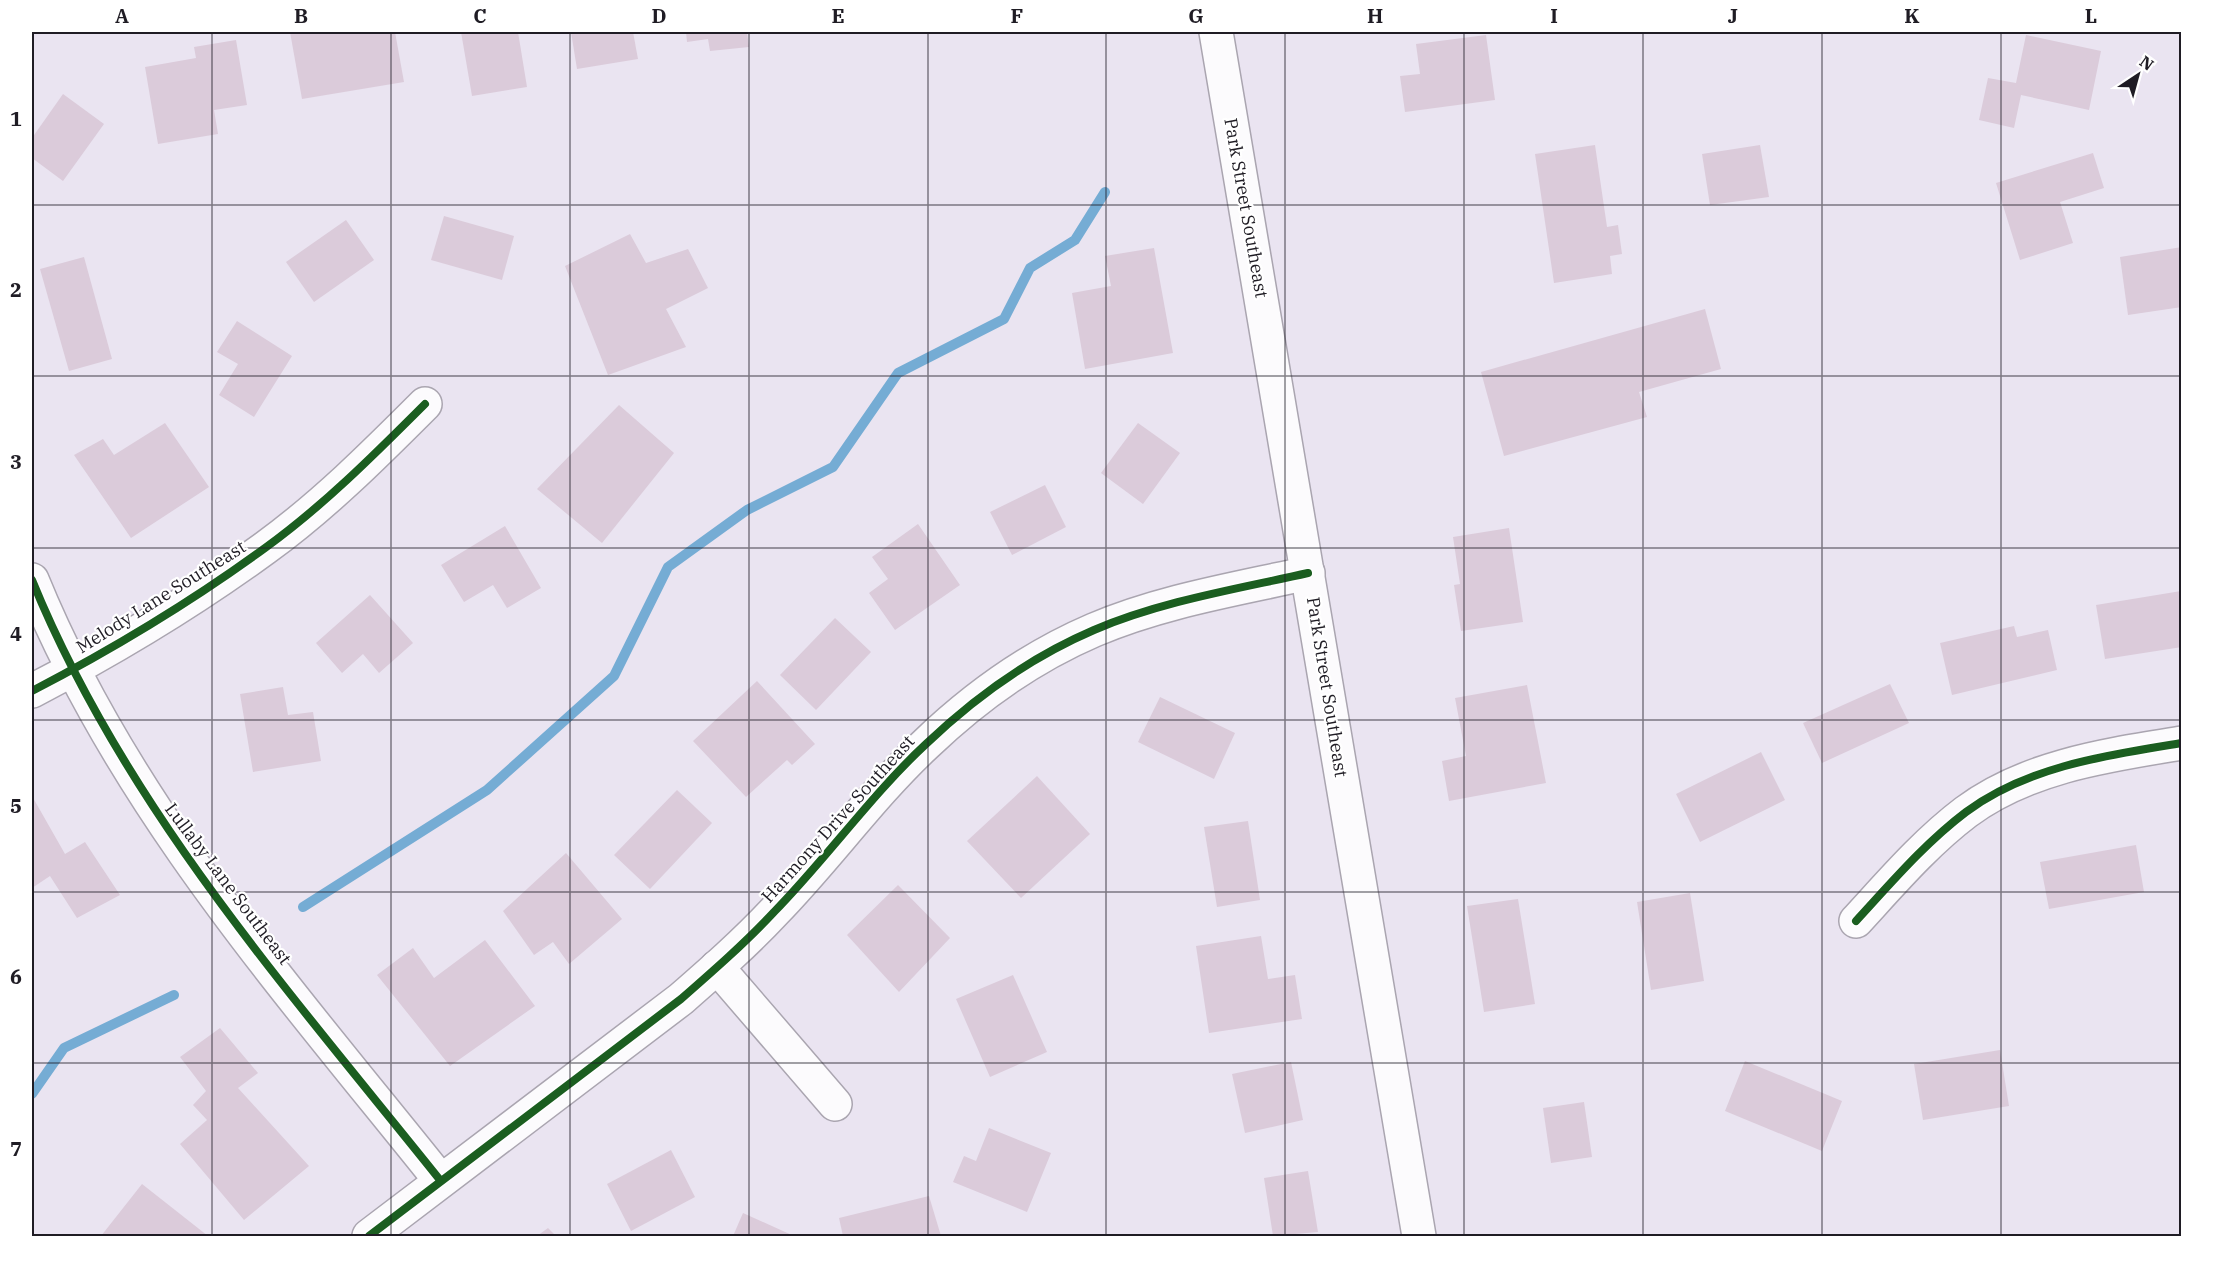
<svg xmlns="http://www.w3.org/2000/svg" width="2213" height="1268" viewBox="0 0 2213 1268" font-family="'IBM Plex Serif',serif">
<style>
.lines{fill:none;stroke-linecap:round;stroke-linejoin:round}
.stream{stroke:#75acd4;stroke-width:10}
.building{fill:#dbcbda}
.street-casing{stroke:#aaa5b0;stroke-width:36}
.secondary-casing{stroke:#aaa5b0;stroke-width:36}
.street{stroke:#fcfbfd;stroke-width:33}
.secondary{stroke:#fcfbfd;stroke-width:33}
.cycleway-casing{stroke:#fff;stroke-width:11}
.cycleway{stroke:#1b5e20;stroke-width:8}
.grid{fill:none;stroke:#1f1c24;stroke-width:1.5;stroke-opacity:0.55}
.labels{text-anchor:middle;stroke-width:4.5;stroke-linejoin:round;paint-order:stroke}
.street-label{font-size:18px;fill:#1f1c24;stroke:#fff}
.neatline{fill:none;stroke:#1f1c24;stroke-width:2}
.grid-label{font-size:20px;text-anchor:middle;font-weight:bold;fill:#1f1c24}
</style>
<rect width="100%" height="100%" fill="#eae4f1"/>
<g class="lines">
<g class="stream">
<path d="M303 907 487 790 614 676 668 567 747 510 833 467 898 373 1004 319 1030 268 1075 240 1105 192"/>
<path d="M32 1094 64 1048 174 995"/>
</g>
</g>
<g class="building">
<path d="M290 32H395L404 82 302 99Z"/>
<path d="M461 32H518L527 87 472 96Z"/>
<path d="M571 32H633L638 59 577 69Z"/>
<path d="M686 32H747L749 47 710 51 708 39 687 42Z"/>
<path d="M1486 35 1495 100 1405 112 1400 76 1420 74 1416 44Z"/>
<path d="M2026 35 2101 51 2089 110 2021 95 2014 128 1979 120 1988 78 2016 83Z"/>
<path d="M236 40 247 105 214 110 218 134 158 144 145 67 196 58 194 47Z"/>
<path d="M63 94 104 124 63 181 32 158V138Z"/>
<path d="M1595 145 1607 227 1618 225 1622 254 1610 256 1612 274 1554 283 1535 154Z"/>
<path d="M1760 145 1769 197 1710 205 1702 154Z"/>
<path d="M2093 153 2104 188 2060 202 2073 243 2020 260 1996 183Z"/>
<path d="M444 216 514 236 502 280 431 260Z"/>
<path d="M346 220 374 260 314 302 286 262Z"/>
<path d="M630 234 646 263 688 249 708 288 666 309 686 347 608 375 565 266Z"/>
<path d="M2182 247V307L2128 315 2120 257Z"/>
<path d="M1154 248 1173 353 1085 369 1072 293 1111 286 1105 256Z"/>
<path d="M84 257 112 359 69 371 40 269Z"/>
<path d="M1705 309 1721 369 1639 392 1647 417 1504 456 1481 372Z"/>
<path d="M237 321 292 356 254 417 219 395 238 364 217 352Z"/>
<path d="M619 405 674 453 602 543 537 489Z"/>
<path d="M165 423 209 487 131 538 74 455 103 439 114 455Z"/>
<path d="M1138 423 1180 453 1143 504 1101 473Z"/>
<path d="M1045 485 1066 527 1012 555 990 512Z"/>
<path d="M918 524 960 585 895 630 869 593 888 579 872 557Z"/>
<path d="M505 526 541 588 507 608 493 585 464 602 441 565Z"/>
<path d="M1509 528 1523 622 1461 631 1454 585 1460 584 1453 537Z"/>
<path d="M2181 591 2182 647 2105 659 2096 605Z"/>
<path d="M370 595 413 643 379 673 363 654 342 673 316 643Z"/>
<path d="M835 618 871 652 816 710 780 675Z"/>
<path d="M2014 626 2017 637 2048 630 2057 670 1952 695 1940 643Z"/>
<path d="M757 681 815 744 792 765 787 760 746 797 693 741Z"/>
<path d="M1890 684 1909 723 1822 763 1803 723Z"/>
<path d="M1527 685 1546 783 1449 801 1442 761 1466 756 1455 698Z"/>
<path d="M283 687 288 715 313 712 321 761 253 772 240 694Z"/>
<path d="M1160 697 1235 733 1214 779 1138 742Z"/>
<path d="M1761 752 1785 800 1700 842 1676 794Z"/>
<path d="M1037 776 1090 834 1021 898 967 841Z"/>
<path d="M677 790 712 823 650 889 614 855Z"/>
<path d="M32 796 65 854 85 842 120 895 77 918 50 876 32 888Z"/>
<path d="M1248 821 1260 900 1217 907 1204 827Z"/>
<path d="M2136 845 2144 892 2049 909 2040 862Z"/>
<path d="M566 853 622 919 569 964 553 942 534 955 503 911Z"/>
<path d="M898 885 950 938 899 992 847 935Z"/>
<path d="M1690 893 1704 981 1651 990 1637 902Z"/>
<path d="M1518 899 1535 1004 1484 1012 1467 906Z"/>
<path d="M1261 936 1268 979 1295 975 1302 1019 1209 1033 1196 946Z"/>
<path d="M485 940 535 1006 450 1066 377 975 413 948 434 978Z"/>
<path d="M1013 975 1047 1052 990 1077 956 999Z"/>
<path d="M220 1028 258 1073 238 1088 309 1166 244 1220 180 1144 207 1120 193 1105 206 1091 180 1057Z"/>
<path d="M2000 1050 2009 1106 1923 1120 1914 1064Z"/>
<path d="M1745 1061 1842 1101 1822 1151 1725 1111Z"/>
<path d="M1291 1062 1303 1120 1245 1133 1232 1074Z"/>
<path d="M1584 1102 1592 1157 1551 1163 1543 1108Z"/>
<path d="M989 1128 1051 1153 1027 1212 953 1182 964 1156 976 1161Z"/>
<path d="M671 1150 695 1197 631 1231 607 1184Z"/>
<path d="M1308 1171 1318 1232 1273 1236 1264 1178Z"/>
<path d="M142 1184 208 1236H101Z"/>
<path d="M929 1196 941 1236H843L839 1218Z"/>
<path d="M743 1213 794 1236H733Z"/>
<path d="M548 1228 556 1236H537Z"/>
</g>
<g class="lines">
<defs>
<g id="street">
<path d="M32 580C124 806 289 991 440 1180"/>
<path d="M32 691C113 649 191 602 265 548 323 506 374 455 425 404"/>
<path d="M1856 921C1891 883 1925 843 1966 812 2028 766 2108 755 2182 743"/>
<path d="M717 967 835 1104"/>
<path d="M369 1236 681 999C713 971 745 943 774 912 826 859 872 794 926 744 975 697 1031 657 1094 630 1162 601 1237 589 1308 573"/>
</g>
<path id="secondary" d="M1216 32 1419 1236"/>
</defs>
<use href="#street" class="street-casing"/>
<use href="#secondary" class="secondary-casing"/>
<use href="#street" class="street"/>
<use href="#secondary" class="secondary"/>
<defs>
<g id="cycleway">
<path d="M32 580C124 806 289 991 440 1180"/>
<path d="M32 691C113 649 191 602 265 548 323 506 374 455 425 404"/>
<path d="M1856 921C1891 883 1925 843 1966 812 2028 766 2108 755 2182 743"/>
<path d="M369 1236 681 999C713 971 745 943 774 912 826 859 872 794 926 744 975 697 1031 657 1094 630 1162 601 1237 589 1308 573"/>
</g>
</defs>
<use href="#cycleway" class="cycleway-casing"/>
<use href="#cycleway" class="cycleway"/>
</g>
<path class="grid" d="M212 32V1236M391 32V1236M570 32V1236M749 32V1236M928 32V1236M1106 32V1236M1285 32V1236M1464 32V1236M1643 32V1236M1822 32V1236M2001 32V1236M32 205H2182M32 376H2182M32 548H2182M32 720H2182M32 892H2182M32 1063H2182"/>
<g class="labels">
<g class="street-label">
<text transform="translate(1246 208) rotate(80)" y="6">Park Street Southeast</text>
<text transform="translate(161 597) rotate(-32)" y="6">Melody Lane Southeast</text>
<text transform="translate(1327 687) rotate(81)" y="6">Park Street Southeast</text>
<text transform="translate(838 819) rotate(-48)" y="6">Harmony Drive Southeast</text>
<text transform="translate(228 884) rotate(53)" y="6">Lullaby Lane Southeast</text>
</g>
</g>
<rect width="2213" height="1268" fill="none" stroke="#ffffff" stroke-width="66"/>
<g transform="translate(2138 75) rotate(36)" stroke="#ffffff" stroke-width="4.5" paint-order="stroke">
<path d="M0-4.5L10 22L0 15L-10 22Z" fill="#1f1c24"/>
<text y="-9" font-size="16" font-weight="bold" text-anchor="middle" fill="#1f1c24">N</text>
</g>
<rect x="33" y="33" width="2147" height="1202" class="neatline"/>
<g class="grid-label">
<text x="122" y="23">A</text>
<text x="301" y="23">B</text>
<text x="480" y="23">C</text>
<text x="659" y="23">D</text>
<text x="838" y="23">E</text>
<text x="1017" y="23">F</text>
<text x="1196" y="23">G</text>
<text x="1375" y="23">H</text>
<text x="1554" y="23">I</text>
<text x="1733" y="23">J</text>
<text x="1912" y="23">K</text>
<text x="2091" y="23">L</text>
<text x="16" y="126">1</text>
<text x="16" y="297">2</text>
<text x="16" y="469">3</text>
<text x="16" y="641">4</text>
<text x="16" y="813">5</text>
<text x="16" y="984">6</text>
<text x="16" y="1156">7</text>
</g>
</svg>
